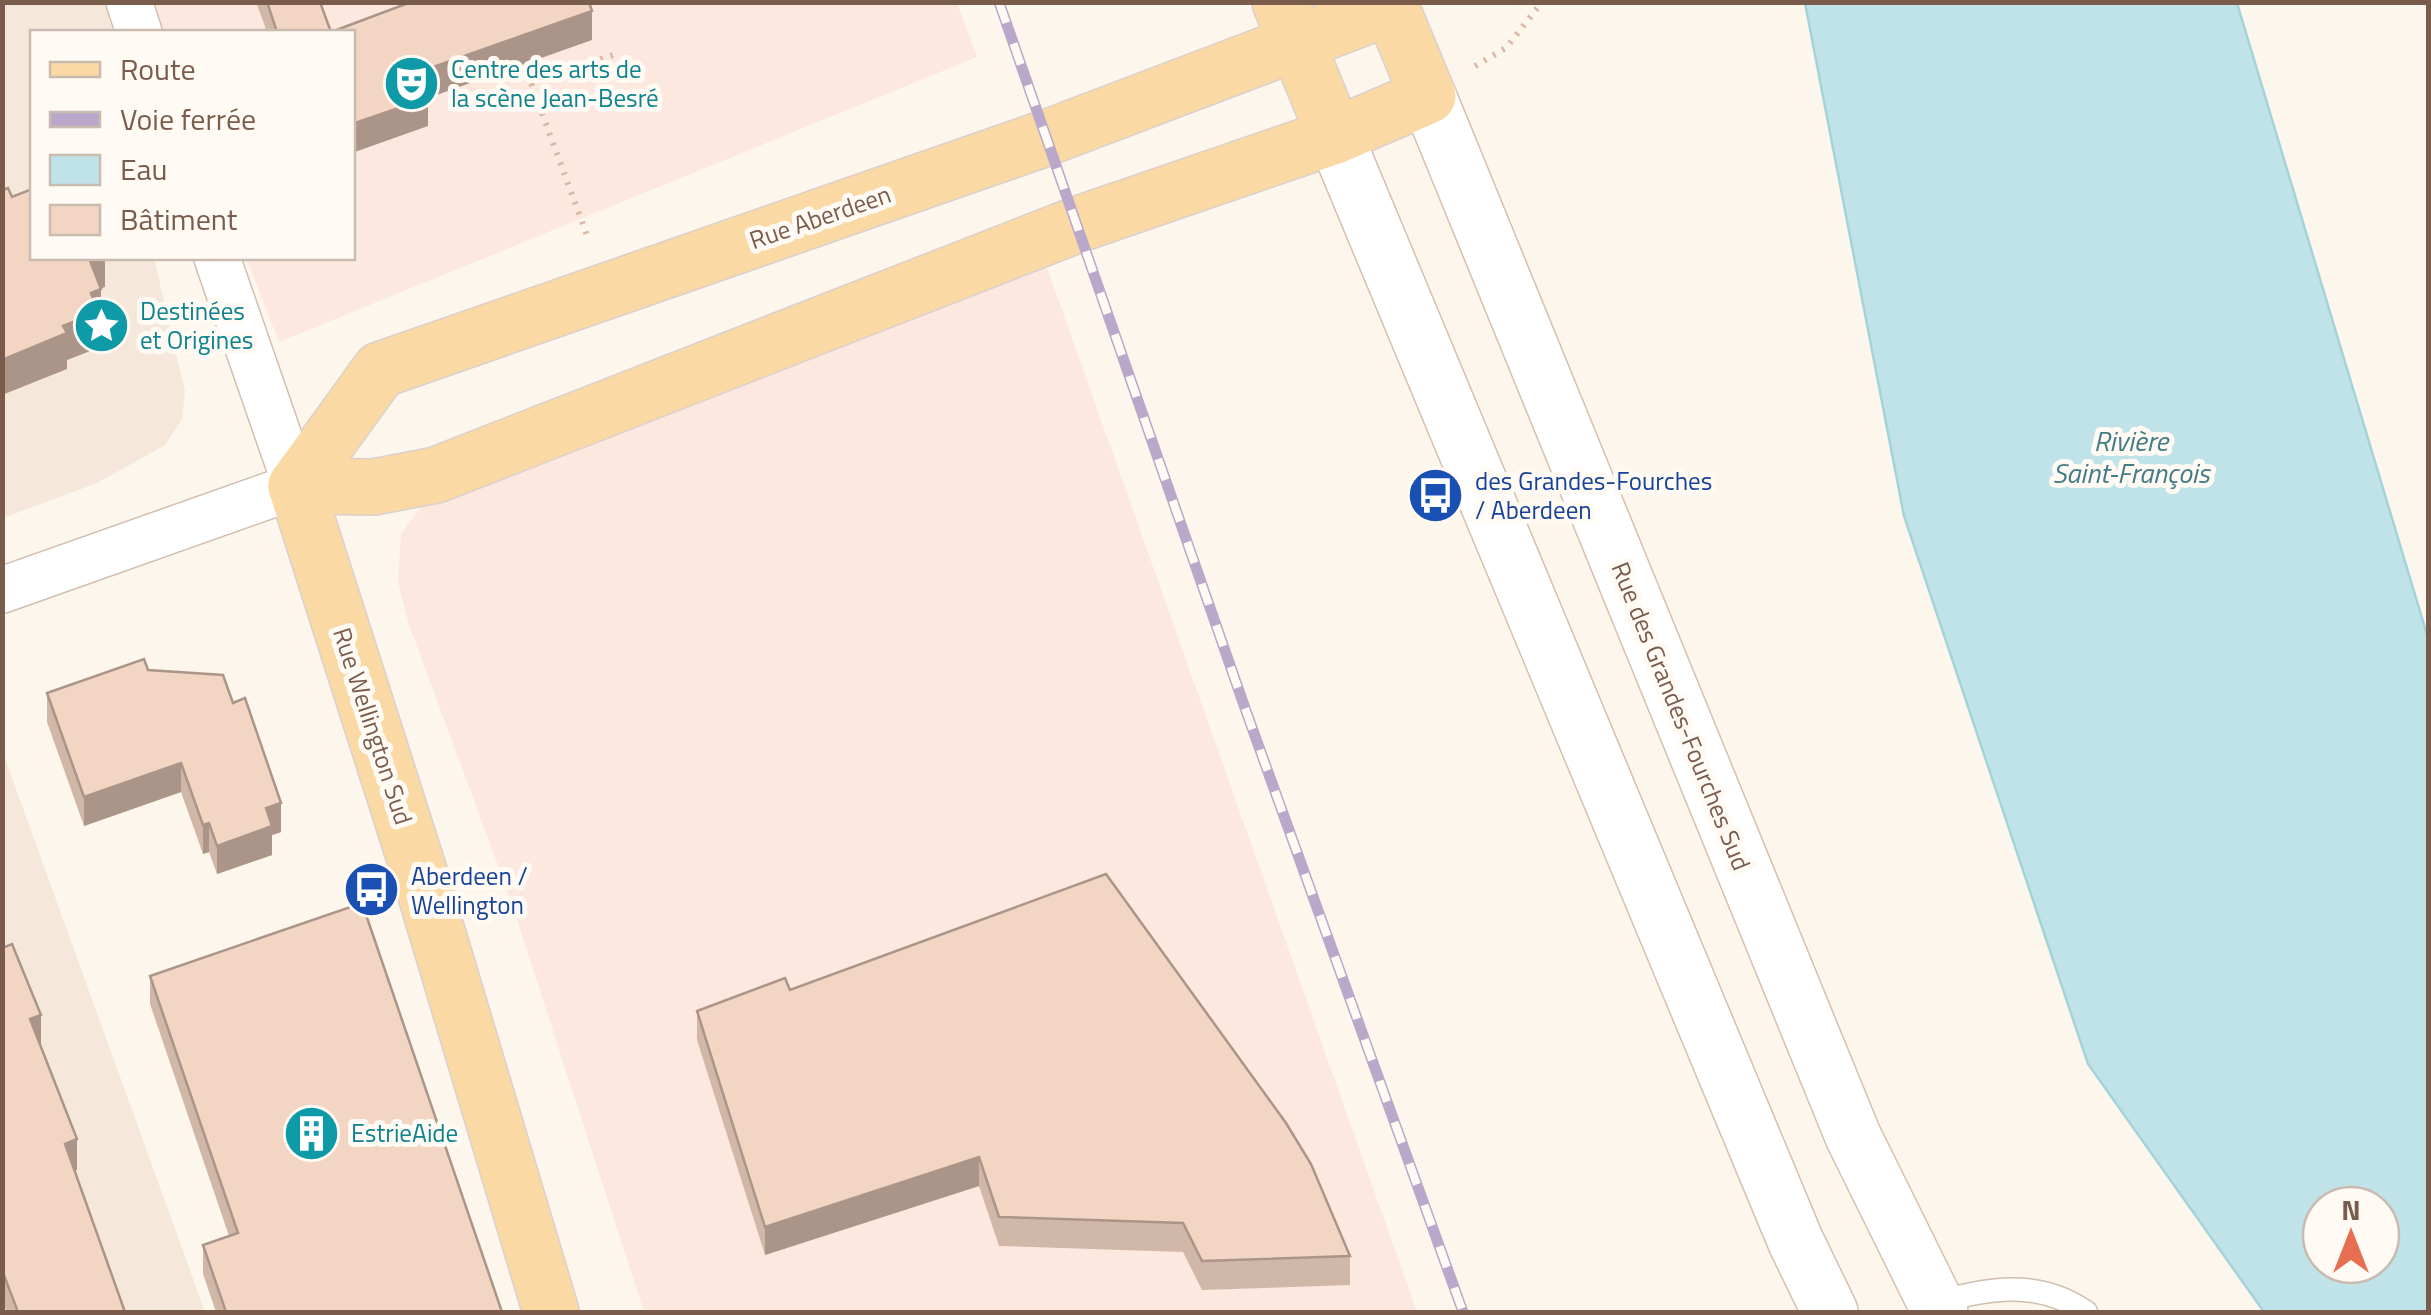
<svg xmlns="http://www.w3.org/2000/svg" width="2431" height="1315" viewBox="0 0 2431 1315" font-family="'Titillium Web',sans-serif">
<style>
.residential{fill:#f5e8da}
.commercial{fill:#fde8e0}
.water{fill:#bfe3e8;stroke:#a5d3da;stroke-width:2.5;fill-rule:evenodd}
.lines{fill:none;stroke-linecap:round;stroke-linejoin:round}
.service-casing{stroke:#d1beb0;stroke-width:25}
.minor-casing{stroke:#d1beb0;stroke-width:48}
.secondary-casing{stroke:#d6c0b0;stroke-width:58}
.primary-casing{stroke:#dad1cd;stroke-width:58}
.path{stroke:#d9b8a5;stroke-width:6;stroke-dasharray:2.5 8;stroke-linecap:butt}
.service{stroke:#fff;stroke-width:22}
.minor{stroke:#fff;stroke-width:45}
.secondary{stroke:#fff;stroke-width:55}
.primary{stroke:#fbd9a5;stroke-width:55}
.rail-casing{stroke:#b9a8c9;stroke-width:11}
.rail{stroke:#fffaf3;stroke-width:8;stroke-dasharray:22;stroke-linecap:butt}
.wall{fill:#d1b7a8}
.shaded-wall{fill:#aa9588}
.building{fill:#f3d5c3;stroke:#aa9588;stroke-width:2.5}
.labels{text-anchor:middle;stroke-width:10;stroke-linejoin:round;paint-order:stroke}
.culture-label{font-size:25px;fill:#0d838f;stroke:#fffaf3;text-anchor:start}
.street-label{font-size:25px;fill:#7a5c4d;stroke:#fffaf3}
.transit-label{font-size:25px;fill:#164399;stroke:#fffaf3;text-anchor:start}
.water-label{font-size:28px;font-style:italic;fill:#437c86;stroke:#fffaf3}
</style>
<rect width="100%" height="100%" fill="#fdf6ec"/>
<g class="residential">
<path d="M3 3H104L113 32H32V258H154L185 392 182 419 165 445 97 483 3 518Z"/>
<path d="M3 753 205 1312H3Z"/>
</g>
<g class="commercial">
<path d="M145 3H957L977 57 279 342 246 258H352V32H157Z"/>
<path d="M1044 259 1417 1312H644L510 898 408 622 398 582 401 534 429 497Z"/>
</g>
<path class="water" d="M1805 3H2237L2428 638V1312H2264L2088 1064 1904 516ZM2321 1205H2381V1265H2321Z"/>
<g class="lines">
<defs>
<path id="service" d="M1933 1303C1988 1289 2037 1278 2086 1312"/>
<g id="minor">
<path d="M129 2 139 32"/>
<path d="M2 590 296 486 217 258"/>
</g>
<g id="secondary">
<path d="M1428 96 1853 1136 1940 1312"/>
<path d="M1335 136 1796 1242 1830 1312"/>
</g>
<g id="primary">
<path d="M1280 2 1335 136"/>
<path d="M296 486 374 487 436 475 1079 224 1335 136 1428 96 1389 2"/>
<path d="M296 486 380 370 1046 138 1391 7"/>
<path d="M296 486 417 865 551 1312"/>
</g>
</defs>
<use href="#service" class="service-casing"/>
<use href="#minor" class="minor-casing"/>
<use href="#secondary" class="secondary-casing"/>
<use href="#primary" class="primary-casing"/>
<g class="path">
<path d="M524 64 589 241"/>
<path d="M1475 66 1506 48 1542 2"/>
<path d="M531 83 616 54"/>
</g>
<use href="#service" class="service"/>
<use href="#minor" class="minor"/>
<use href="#secondary" class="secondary"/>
<use href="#primary" class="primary"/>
<defs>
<path id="rail" d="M999 2 1246 711 1463 1312"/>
</defs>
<use href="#rail" class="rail-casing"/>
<use href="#rail" class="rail"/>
</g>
<g class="wall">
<path d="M256 2H320L331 32H267Z"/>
<path d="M148 670 281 832 272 835V855L217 874 209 852 203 854 181 792 84 826 47 722V693Z"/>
<path d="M2 948 41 1045 77 1170 75 1171 125 1312H7L2 1300Z"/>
<path d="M150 976 502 1312H216L203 1274V1245L229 1236 150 1004Z"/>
<path d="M790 990 1350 1256V1285L1202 1290 1183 1252 999 1246 979 1186 765 1255 697 1040V1011Z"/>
</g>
<g class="shaded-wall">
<path d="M592 11V40L428 98V126L352 153V124L419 72Z"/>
<path d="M89 258H105V287L89 293Z"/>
<path d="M101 289V325L98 326V348L67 360V369L2 395V360L63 326 91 293Z"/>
<path d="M181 763V792L84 826V797Z"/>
<path d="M281 803V832L272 835V855L217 874V846L266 808Z"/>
<path d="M209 823V852L203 854V825Z"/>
<path d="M41 1015V1045L30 1050V1019Z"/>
<path d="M77 1139V1170L65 1174V1144Z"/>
<path d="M979 1157V1186L765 1255V1227Z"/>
</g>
<g class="building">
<path d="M267 2H320L331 32H277Z"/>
<path d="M411 2H589L592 11 419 72 428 98 352 124V32H331Z"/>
<path d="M8 188 12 197 32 189V258H89L101 289 91 293 98 312 63 326 67 333 2 360V190Z"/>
<path d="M144 659 148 670 223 675 233 703 245 698 281 803 266 808 272 826 217 846 209 823 203 825 181 763 84 797 47 693Z"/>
<path d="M1106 874 1286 1123 1311 1164 1350 1256 1202 1261 1183 1223 999 1217 979 1157 765 1227 697 1011 785 978 790 990Z"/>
<path d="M362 903 502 1312H226L203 1245 238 1233 150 976Z"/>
<path d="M12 944 41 1015 30 1019 77 1139 65 1144 125 1312H18L2 1270V948Z"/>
</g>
<defs>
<symbol id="theatre-disc" viewBox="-11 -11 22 22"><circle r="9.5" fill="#0f9aa8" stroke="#fffaf3"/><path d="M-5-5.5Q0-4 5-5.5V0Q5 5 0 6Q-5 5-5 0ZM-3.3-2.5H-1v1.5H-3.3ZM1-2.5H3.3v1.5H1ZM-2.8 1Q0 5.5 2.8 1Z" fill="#fff"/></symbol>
<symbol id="sight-disc" viewBox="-11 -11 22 22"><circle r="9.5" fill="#0f9aa8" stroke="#fffaf3"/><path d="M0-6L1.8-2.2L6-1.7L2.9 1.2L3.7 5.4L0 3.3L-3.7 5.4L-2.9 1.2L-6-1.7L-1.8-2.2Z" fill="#fff"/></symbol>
<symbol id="bus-disc" viewBox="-11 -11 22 22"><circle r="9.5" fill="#1a4fb4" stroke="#fffaf3"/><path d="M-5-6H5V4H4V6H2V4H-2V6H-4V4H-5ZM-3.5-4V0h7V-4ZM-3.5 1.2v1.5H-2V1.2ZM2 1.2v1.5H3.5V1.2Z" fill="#fff"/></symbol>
<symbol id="building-disc" viewBox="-11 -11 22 22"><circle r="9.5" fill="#0f9aa8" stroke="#fffaf3"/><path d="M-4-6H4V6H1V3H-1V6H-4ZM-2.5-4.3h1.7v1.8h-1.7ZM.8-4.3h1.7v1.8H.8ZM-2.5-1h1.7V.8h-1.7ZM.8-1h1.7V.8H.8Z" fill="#fff"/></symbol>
</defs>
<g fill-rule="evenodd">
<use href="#theatre-disc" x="380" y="52" width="63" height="63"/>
<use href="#sight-disc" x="70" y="294" width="63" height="63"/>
<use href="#bus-disc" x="1404" y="464" width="63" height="63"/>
<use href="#bus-disc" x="340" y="858" width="63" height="63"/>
<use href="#building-disc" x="280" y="1102" width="63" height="63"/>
</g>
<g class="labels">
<g class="culture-label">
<text x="451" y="78">Centre des arts de<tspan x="451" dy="29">la scène Jean-Besré</tspan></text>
<text x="140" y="320">Destinées<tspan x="140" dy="29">et Origines</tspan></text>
<text x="351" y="1142">EstrieAide</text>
</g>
<g class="street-label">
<text transform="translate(820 217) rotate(-19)" y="9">Rue Aberdeen</text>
<text transform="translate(1681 716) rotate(68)" y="9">Rue des Grandes-Fourches Sud</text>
<text transform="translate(373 726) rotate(72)" y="9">Rue Wellington Sud</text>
</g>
<g class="transit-label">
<text x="1475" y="490">des Grandes-Fourches<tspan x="1475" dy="29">/ Aberdeen</tspan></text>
<text x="411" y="885">Aberdeen /<tspan x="411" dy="29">Wellington</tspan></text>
</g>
<g class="water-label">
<text x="2131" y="451">Rivière<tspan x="2131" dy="32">Saint-François</tspan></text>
</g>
</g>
<rect width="2431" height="1315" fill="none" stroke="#7a5c4d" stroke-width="10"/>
<rect x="30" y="30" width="325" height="230" fill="#fffaf3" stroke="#cabbb1" stroke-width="2.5"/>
<rect x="50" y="62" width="50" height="15" fill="#fbd9a5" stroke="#cabbb1" stroke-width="2.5"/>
<text x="120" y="80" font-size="30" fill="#7a5c4d">Route</text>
<rect x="50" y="112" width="50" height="15" fill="#b9a8c9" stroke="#cabbb1" stroke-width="2.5"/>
<text x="120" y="130" font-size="30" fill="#7a5c4d">Voie ferrée</text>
<rect x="50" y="155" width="50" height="30" fill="#bfe3e8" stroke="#cabbb1" stroke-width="2.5"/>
<text x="120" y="180" font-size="30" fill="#7a5c4d">Eau</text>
<rect x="50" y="205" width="50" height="30" fill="#f3d5c3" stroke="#cabbb1" stroke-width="2.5"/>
<text x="120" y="230" font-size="30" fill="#7a5c4d">Bâtiment</text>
<g transform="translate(2351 1235)"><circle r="48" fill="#fffaf3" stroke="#cabbb1" stroke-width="2.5"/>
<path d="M0-8L18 38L0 25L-18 38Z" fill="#e76f51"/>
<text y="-15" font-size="28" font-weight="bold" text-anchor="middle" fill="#7a5c4d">N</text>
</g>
</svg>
